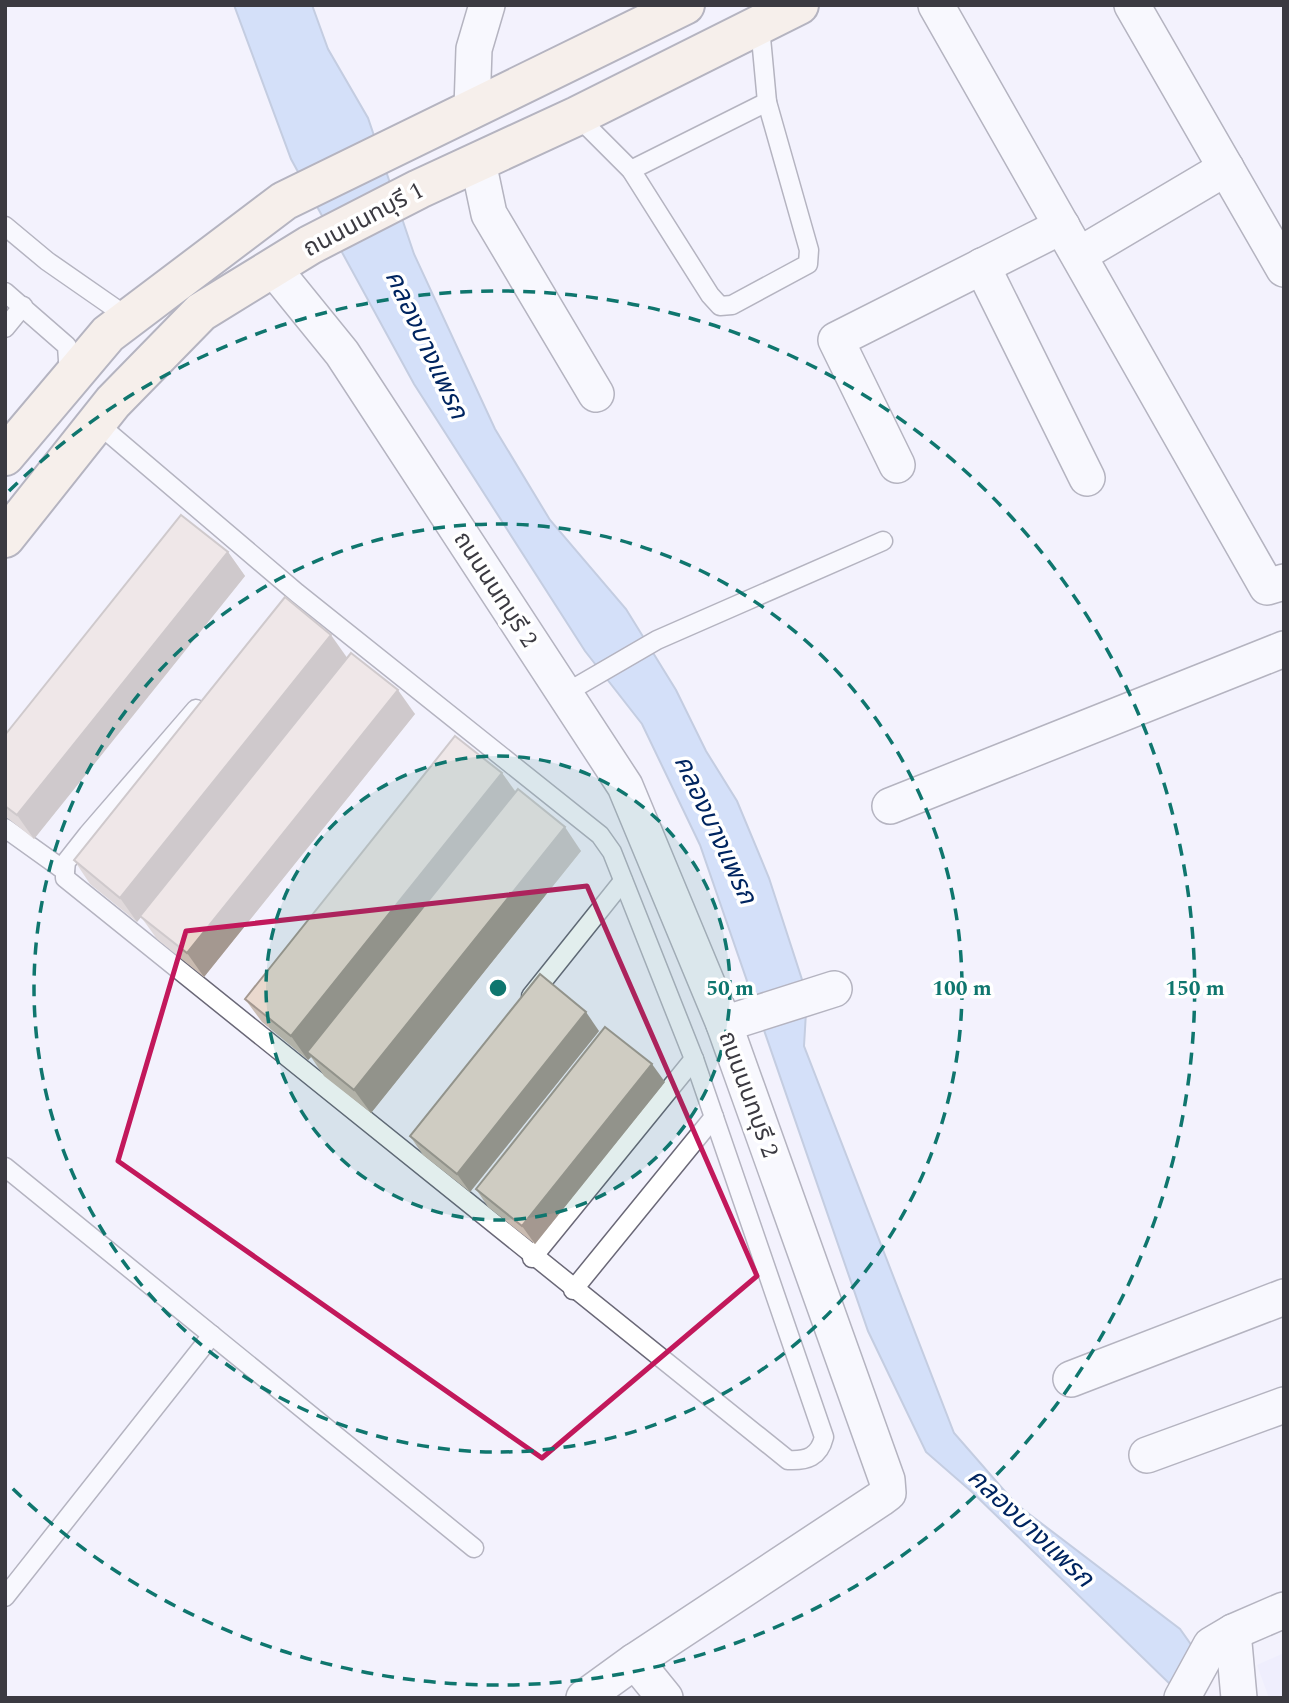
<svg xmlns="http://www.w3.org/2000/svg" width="1289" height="1703" viewBox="0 0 1289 1703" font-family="Spectral,'Noto Sans Thai',serif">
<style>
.built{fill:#ebe9fd}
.water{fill:#afcaf4;stroke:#8c9fbe;stroke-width:2}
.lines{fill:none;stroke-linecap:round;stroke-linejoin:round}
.lane-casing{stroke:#6a6877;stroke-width:21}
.street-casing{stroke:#6a6877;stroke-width:38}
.secondary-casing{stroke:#6a6877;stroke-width:42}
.lane{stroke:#fff;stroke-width:18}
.street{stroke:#fff;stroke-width:35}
.secondary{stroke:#fbecd6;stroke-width:38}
.wall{fill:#c9bbb1}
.shaded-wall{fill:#a49890}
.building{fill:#ead9ce;stroke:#a49890;stroke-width:2}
.marked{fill:none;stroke:#c2185b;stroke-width:5;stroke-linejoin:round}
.ring{fill:none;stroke:#0f766e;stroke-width:3.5;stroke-dasharray:12 9}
.labels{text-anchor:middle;stroke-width:7;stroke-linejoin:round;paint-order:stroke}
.street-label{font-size:24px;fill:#3b3a41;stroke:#fff}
.water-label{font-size:26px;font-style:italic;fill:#002560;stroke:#fff}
.centre{fill:#0f766e;stroke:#fff;stroke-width:3.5}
.ring-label{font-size:21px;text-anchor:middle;font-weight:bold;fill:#0f766e;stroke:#fff;stroke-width:7;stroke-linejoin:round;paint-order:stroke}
</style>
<rect width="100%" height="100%" fill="#f3f2fd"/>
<path class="built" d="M1284 1653V1698H1269L1257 1665Z"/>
<path class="water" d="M234 5H312L328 49 368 118 414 254 495 429 550 520 626 609 676 690 706 751 737 801 769 878 807 995 804 1046 954 1433 1016 1504 1180 1629 1197 1653 1174 1688 972 1492 926 1452 868 1331 700 845 642 724 585 651 414 384 291 159Z"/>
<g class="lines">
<defs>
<g id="lane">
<path d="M577 116 631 170 710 295 720 306 732 305 808 264 809 250 767 102 760 27"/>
<path d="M631 170 767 102"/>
<path d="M5 226 47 261 129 318"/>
<path d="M5 292 67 346 69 375"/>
<path d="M5 328 23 306"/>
<path d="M564 694 657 640 883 541"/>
<path d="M5 828 65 871V878L788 1460C807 1461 819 1457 824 1437L694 1059 612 852 600 835 297 593 96 422"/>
<path d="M65 871 66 862 88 834 196 709"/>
<path d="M531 996 623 881"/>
<path d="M5 1167 474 1548"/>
<path d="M532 1258 694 1059"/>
<path d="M573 1290 714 1117"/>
<path d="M5 1597 212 1335"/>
</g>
<g id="street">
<path d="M936 5 1267 587 1284 582"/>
<path d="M1132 5 1284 269"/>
<path d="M472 108 474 49 487 5"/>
<path d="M478 162 489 214 596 394"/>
<path d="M1079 255 1226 168"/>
<path d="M982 266 1087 478"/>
<path d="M273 268 342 353 625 786 724 1024 887 1480 888 1493 880 1499 635 1661 584 1698"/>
<path d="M897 465 836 340 1062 226"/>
<path d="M890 806 1284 649"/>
<path d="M724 1024 834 989"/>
<path d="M1071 1379 1284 1297"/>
<path d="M1147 1455 1284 1405"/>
<path d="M1233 1632 1239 1698"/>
<path d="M635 1661 665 1698"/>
<path d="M1182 1698 1211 1645 1233 1632 1284 1610"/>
</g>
<g id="secondary">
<path d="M5 456 108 334 284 201 685 5"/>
<path d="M5 538 113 402 201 312 310 245 419 189 577 116 799 5"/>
</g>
</defs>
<use href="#lane" class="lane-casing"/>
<use href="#street" class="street-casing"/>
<use href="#secondary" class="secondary-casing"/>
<use href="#lane" class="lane"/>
<use href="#street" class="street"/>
<use href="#secondary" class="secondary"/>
</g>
<g class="wall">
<path d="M228 552 245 576 34 839 5 816V735Z"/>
<path d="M347 658 415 714 204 977 157 939 141 917 137 922 90 884 74 860Z"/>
<path d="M502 773 516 792 581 851 371 1113 324 1076 311 1057 308 1060 262 1022 245 999Z"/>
<path d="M599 1031 470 1192 423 1155 410 1136Z"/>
<path d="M665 1082 535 1244 488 1207 476 1189Z"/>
</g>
<g class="shaded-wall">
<path d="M228 552 245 576 34 839 17 815Z"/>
<path d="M331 635 348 659 137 922 120 898Z"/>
<path d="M398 690 415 714 204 977 187 953Z"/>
<path d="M502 773 519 797 307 1052 311 1057 308 1060 291 1036Z"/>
<path d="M565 827 581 851 371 1113 354 1090Z"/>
<path d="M586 1012 599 1031 470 1192 457 1174Z"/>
<path d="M652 1064 665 1082 535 1244 522 1226Z"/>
</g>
<g class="building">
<path d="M181 515 228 552 17 815 5 806V735Z"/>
<path d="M285 597 331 635 120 898 74 860Z"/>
<path d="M351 653 398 690 187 953 140 916Z"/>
<path d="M455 736 502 773 291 1036 245 999Z"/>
<path d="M518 789 565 827 354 1090 307 1052Z"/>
<path d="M540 974 586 1012 457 1174 410 1136Z"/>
<path d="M605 1027 652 1064 522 1226 476 1189Z"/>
</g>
<path d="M0 0H1289V1703H0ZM587 886 757 1276 542 1458 118 1161 186 931Z" fill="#f3f2fd" fill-opacity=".55" fill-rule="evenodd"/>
<path class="marked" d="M587 886 757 1276 542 1458 118 1161 186 931Z"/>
<circle cx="498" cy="988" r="232" fill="#0f766e" fill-opacity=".12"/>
<g class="ring">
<circle cx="498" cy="988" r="232"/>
<circle cx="498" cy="988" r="464"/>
<path d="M9 491A697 697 0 1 1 9 1485"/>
</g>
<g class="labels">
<g class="street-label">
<text transform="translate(363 219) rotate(-28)" y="8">ถนนนนทบุรี 1</text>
<text transform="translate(496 589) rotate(57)" y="8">ถนนนนทบุรี 2</text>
<text transform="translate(749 1094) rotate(70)" y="8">ถนนนนทบุรี 2</text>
</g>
<g class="water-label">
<text transform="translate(427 344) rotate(65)" y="9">คลองบางแพรก</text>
<text transform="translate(716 829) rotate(65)" y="9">คลองบางแพรก</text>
<text transform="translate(1031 1527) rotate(43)" y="9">คลองบางแพรก</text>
</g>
</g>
<circle cx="498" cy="988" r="10" class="centre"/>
<g class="ring-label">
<text x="730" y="995">50 m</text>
<text x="962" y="995">100 m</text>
<text x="1195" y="995">150 m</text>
</g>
<rect width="1289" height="1703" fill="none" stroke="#3b3a41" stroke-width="14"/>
</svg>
